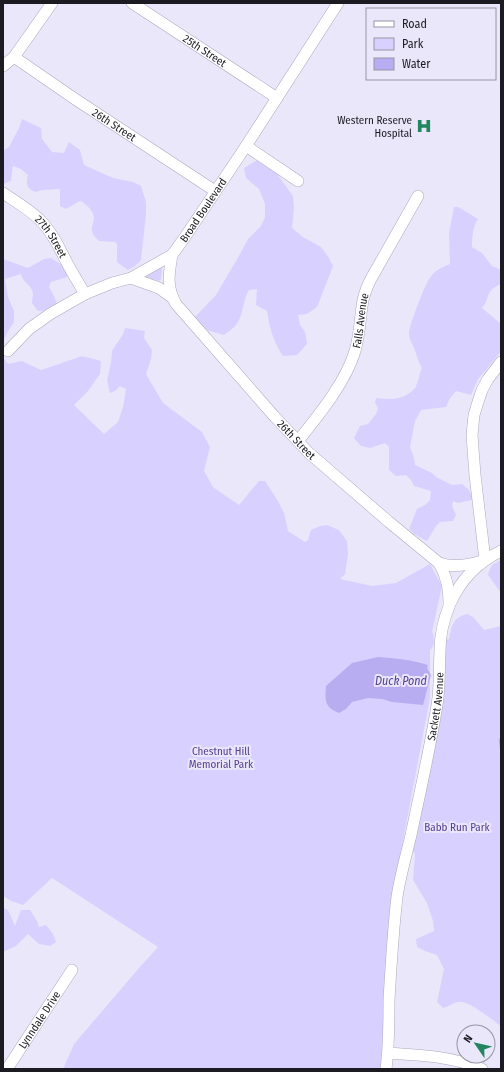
<svg xmlns="http://www.w3.org/2000/svg" width="504" height="1072" viewBox="0 0 504 1072" font-family="'Fira Sans Condensed',sans-serif">
<style>
.green{fill:#d8d1ff}
.water{fill:#b9adf2}
.lines{fill:none;stroke-linecap:round;stroke-linejoin:round}
.stream{stroke:#b9adf2;stroke-width:2.5}
.minor-casing{stroke:#aca9bc;stroke-width:12}
.minor{stroke:#fff;stroke-width:11}
.labels{text-anchor:middle;stroke-width:4;stroke-linejoin:round;paint-order:stroke}
.street-label{font-size:11px;fill:#1c1b22;stroke:#eae7fb}
.poi-label{font-size:11px;fill:#1c1b22;stroke:#eae7fb;text-anchor:end}
.park-label{font-size:11px;fill:#554091;stroke:#eae7fb}
.water-label{font-size:12px;font-style:italic;fill:#544090;stroke:#eae7fb}
</style>
<rect width="100%" height="100%" fill="#eae7fb"/>
<g class="green">
<path d="M22 119 41 128 42 139 52 152 64 153 69 142 80 150 84 165 113 178 133 182 141 186 146 202V214L141 260 135 266 128 270 117 262V244L115 242 99 241C97 239 94 236 93 234 90 226 94 224 94 218 94 212 86 203 80 201L66 209 60 206V189L43 190 35 192C26 188 26 184 28 175L21 169 13 166 11 181 3 184V151L9 147 19 128Z"/>
<path d="M259 159 268 164 277 174 293 196 294 208 292 228 303 237 321 247 329 258 333 266 317 307 307 314 298 315 300 325 305 332 307 344 297 355 283 356C274 343 269 327 267 311L256 305 257 289 249 290C242 301 244 315 236 325 233 329 227 332 224 335L203 329 195 317 216 295 240 254 248 239 261 226 265 217V204L259 189 246 178 244 168Z"/>
<path d="M454 207H458L478 219C473 226 472 238 472 247L482 253 492 266 501 270V284C484 291 491 298 482 308L501 324V352L497 356 485 371 478 379 471 395 456 391 450 398 446 407 421 410 415 421 410 447 414 458 415 465 432 473 436 477 452 485 462 484C468 489 473 492 472 500L458 503 453 501 452 506 456 515 453 521 440 522 436 526 427 541 414 534 409 529 417 509 425 505 430 500 431 491 414 486 411 480 406 475 396 476 389 470V447L385 443 370 448 361 446 354 438 360 426 368 424 376 414 378 408 375 403 376 398C389 400 402 400 412 391 414 389 416 388 416 386 419 380 419 374 422 368 418 362 417 355 414 348 412 342 409 340 409 333 409 327 425 283 430 278 435 270 442 267 450 264L449 233Z"/>
<path d="M51 258 65 267 67 272V277L51 282 49 287 54 296 57 304 51 310 38 311 32 303C32 300 33 296 33 293 31 284 22 282 21 274L5 279 8 297 14 311V322L7 333 3 342V259L28 268 44 259Z"/>
<path d="M161 267 162 269 161 279 159 281 145 277Z"/>
<path d="M125 328 145 331 144 338 152 350 151 359 146 374 163 403 202 432 210 447 204 471 213 487 239 505 259 481H265L278 501 284 513 288 531 305 542 308 540 311 530 320 526 327 525 339 530 347 541 348 554 345 574 340 579 372 586 396 583 430 564 442 586 432 632 433 633C434 639 435 646 430 650V698L392 899 381 1069H63L74 1044 139 968 158 947 52 878 23 905 11 901 3 896V357L8 364 22 361 41 370 56 365 82 356 101 361 100 374 88 391 74 405 104 434 118 422 123 407 126 389 120 386 115 391 110 393 107 380 111 363 112 351 123 334Z"/>
<path d="M501 560V593L488 575 489 571 492 565Z"/>
<path d="M468 614 474 618 484 630 501 626V1026C492 1020 468 999 458 1002 455 1002 447 1007 443 1008L437 1002 444 969 437 955 425 951 417 947 416 939 434 931 433 921 427 903 413 880 415 853 408 849 421 790 441 641 449 639C452 625 453 617 468 614Z"/>
<path d="M3 908 8 910 15 926 21 910H30L37 921 39 927 46 925 53 934 56 942 50 946 39 944 28 934 16 946 3 952Z"/>
</g>
<path class="water" d="M378 657C395 658 412 660 428 665L427 668 431 675 423 705 392 702 382 699 368 698 352 702 346 709 339 713C324 707 325 700 326 686L352 663Z"/>
<g class="lines">
<path class="stream" d="M501 739 500 740 501 748"/>
<defs>
<g id="minor">
<path id="s1" d="M132 3 277 98"/>
<path id="s2" d="M14 57 75 99 215 191"/>
<path d="M3 66 14 57 52 3"/>
<path d="M246 146 298 181"/>
<path id="s3" d="M3 193C16 202 29 209 40 220 51 231 58 245 65 259 71 271 78 282 85 294"/>
<path id="s4" d="M172 255C169 273 166 287 176 304L274 416 309 453 389 522 439 563C453 568 469 565 482 561"/>
<path d="M131 278 159 288 173 298"/>
<path id="s5" d="M8 351 29 329 50 314 85 294 112 283 131 278 172 255 185 237 246 146 338 3"/>
<path id="s6" d="M298 441C318 416 346 382 355 351 360 334 360 317 363 300 365 292 368 284 372 277L418 196"/>
<path d="M485 560 475 475 472 435 474 415 478 402 482 390 488 379 501 362"/>
<path d="M439 563C447 577 449 589 449 605"/>
<path d="M388 1053C420 1055 451 1056 482 1069"/>
<path id="s7" d="M7 1069 72 970"/>
<path id="s8" d="M386 1069C389 1046 389 1023 389 1000 391 966 393 931 397 897 400 877 406 856 411 835 420 792 430 749 437 705 440 687 439 669 440 651 440 636 444 618 450 604 460 581 478 562 501 551"/>
</g>
</defs>
<use href="#minor" class="minor-casing"/>
<use href="#minor" class="minor"/>
</g>
<defs>
<symbol id="hospital-bare" viewBox="-9 -9 18 18"><path d="M-5-5h3v3.5h4V-5h3V5h-3V1.5h-4V5h-3Z" fill="#22855f" stroke="#eae7fb" stroke-width="2.5" paint-order="stroke"/></symbol>
</defs>
<g fill-rule="evenodd">
<use href="#hospital-bare" x="413" y="115" width="22" height="22"/>
</g>
<g class="labels">
<g class="street-label">
<text dy="4" stroke="none"><textPath href="#s1" startOffset="87">25th Street</textPath></text>
<text dy="4" stroke="none"><textPath href="#s2" startOffset="121">26th Street</textPath></text>
<text dy="4" stroke="none"><textPath href="#s5" startOffset="247">Broad Boulevard</textPath></text>
<text dy="4" stroke="none"><textPath href="#s3" startOffset="66">27th Street</textPath></text>
<text dy="4" stroke="none"><textPath href="#s6" startOffset="138">Falls Avenue</textPath></text>
<text dy="4" stroke="none"><textPath href="#s4" startOffset="232">26th Street</textPath></text>
<text dy="4" stroke="none"><textPath href="#s8" startOffset="367">Sackett Avenue</textPath></text>
<text dy="4" stroke="none"><textPath href="#s7" startOffset="59">Lynndale Drive</textPath></text>
</g>
<g class="poi-label">
<text x="412" y="124">Western Reserve<tspan x="412" dy="13">Hospital</tspan></text>
</g>
<g class="park-label">
<text x="221" y="755">Chestnut Hill<tspan x="221" dy="13">Memorial Park</tspan></text>
<text x="457" y="831">Babb Run Park</text>
</g>
<g class="water-label">
<text x="401" y="685">Duck Pond</text>
</g>
</g>
<rect width="504" height="1072" fill="none" stroke="#1c1b22" stroke-width="8"/>
<rect x="366" y="8" width="130" height="72" fill="#eae7fb" stroke="#9895a4"/>
<rect x="374" y="21" width="20" height="6" fill="#ffffff" stroke="#9895a4"/>
<text x="402" y="28" font-size="12" fill="#1c1b22">Road</text>
<rect x="374" y="38" width="20" height="12" fill="#d8d1ff" stroke="#9895a4"/>
<text x="402" y="48" font-size="12" fill="#1c1b22">Park</text>
<rect x="374" y="58" width="20" height="12" fill="#b9adf2" stroke="#9895a4"/>
<text x="402" y="68" font-size="12" fill="#1c1b22">Water</text>
<g transform="translate(476 1044) rotate(304)"><circle r="19" fill="#eae7fb" stroke="#9895a4"/>
<path d="M0-3L7 15L0 10L-7 15Z" fill="#22855f"/>
<text y="-6" font-size="11" font-weight="bold" text-anchor="middle" fill="#1c1b22">N</text>
</g>
</svg>
